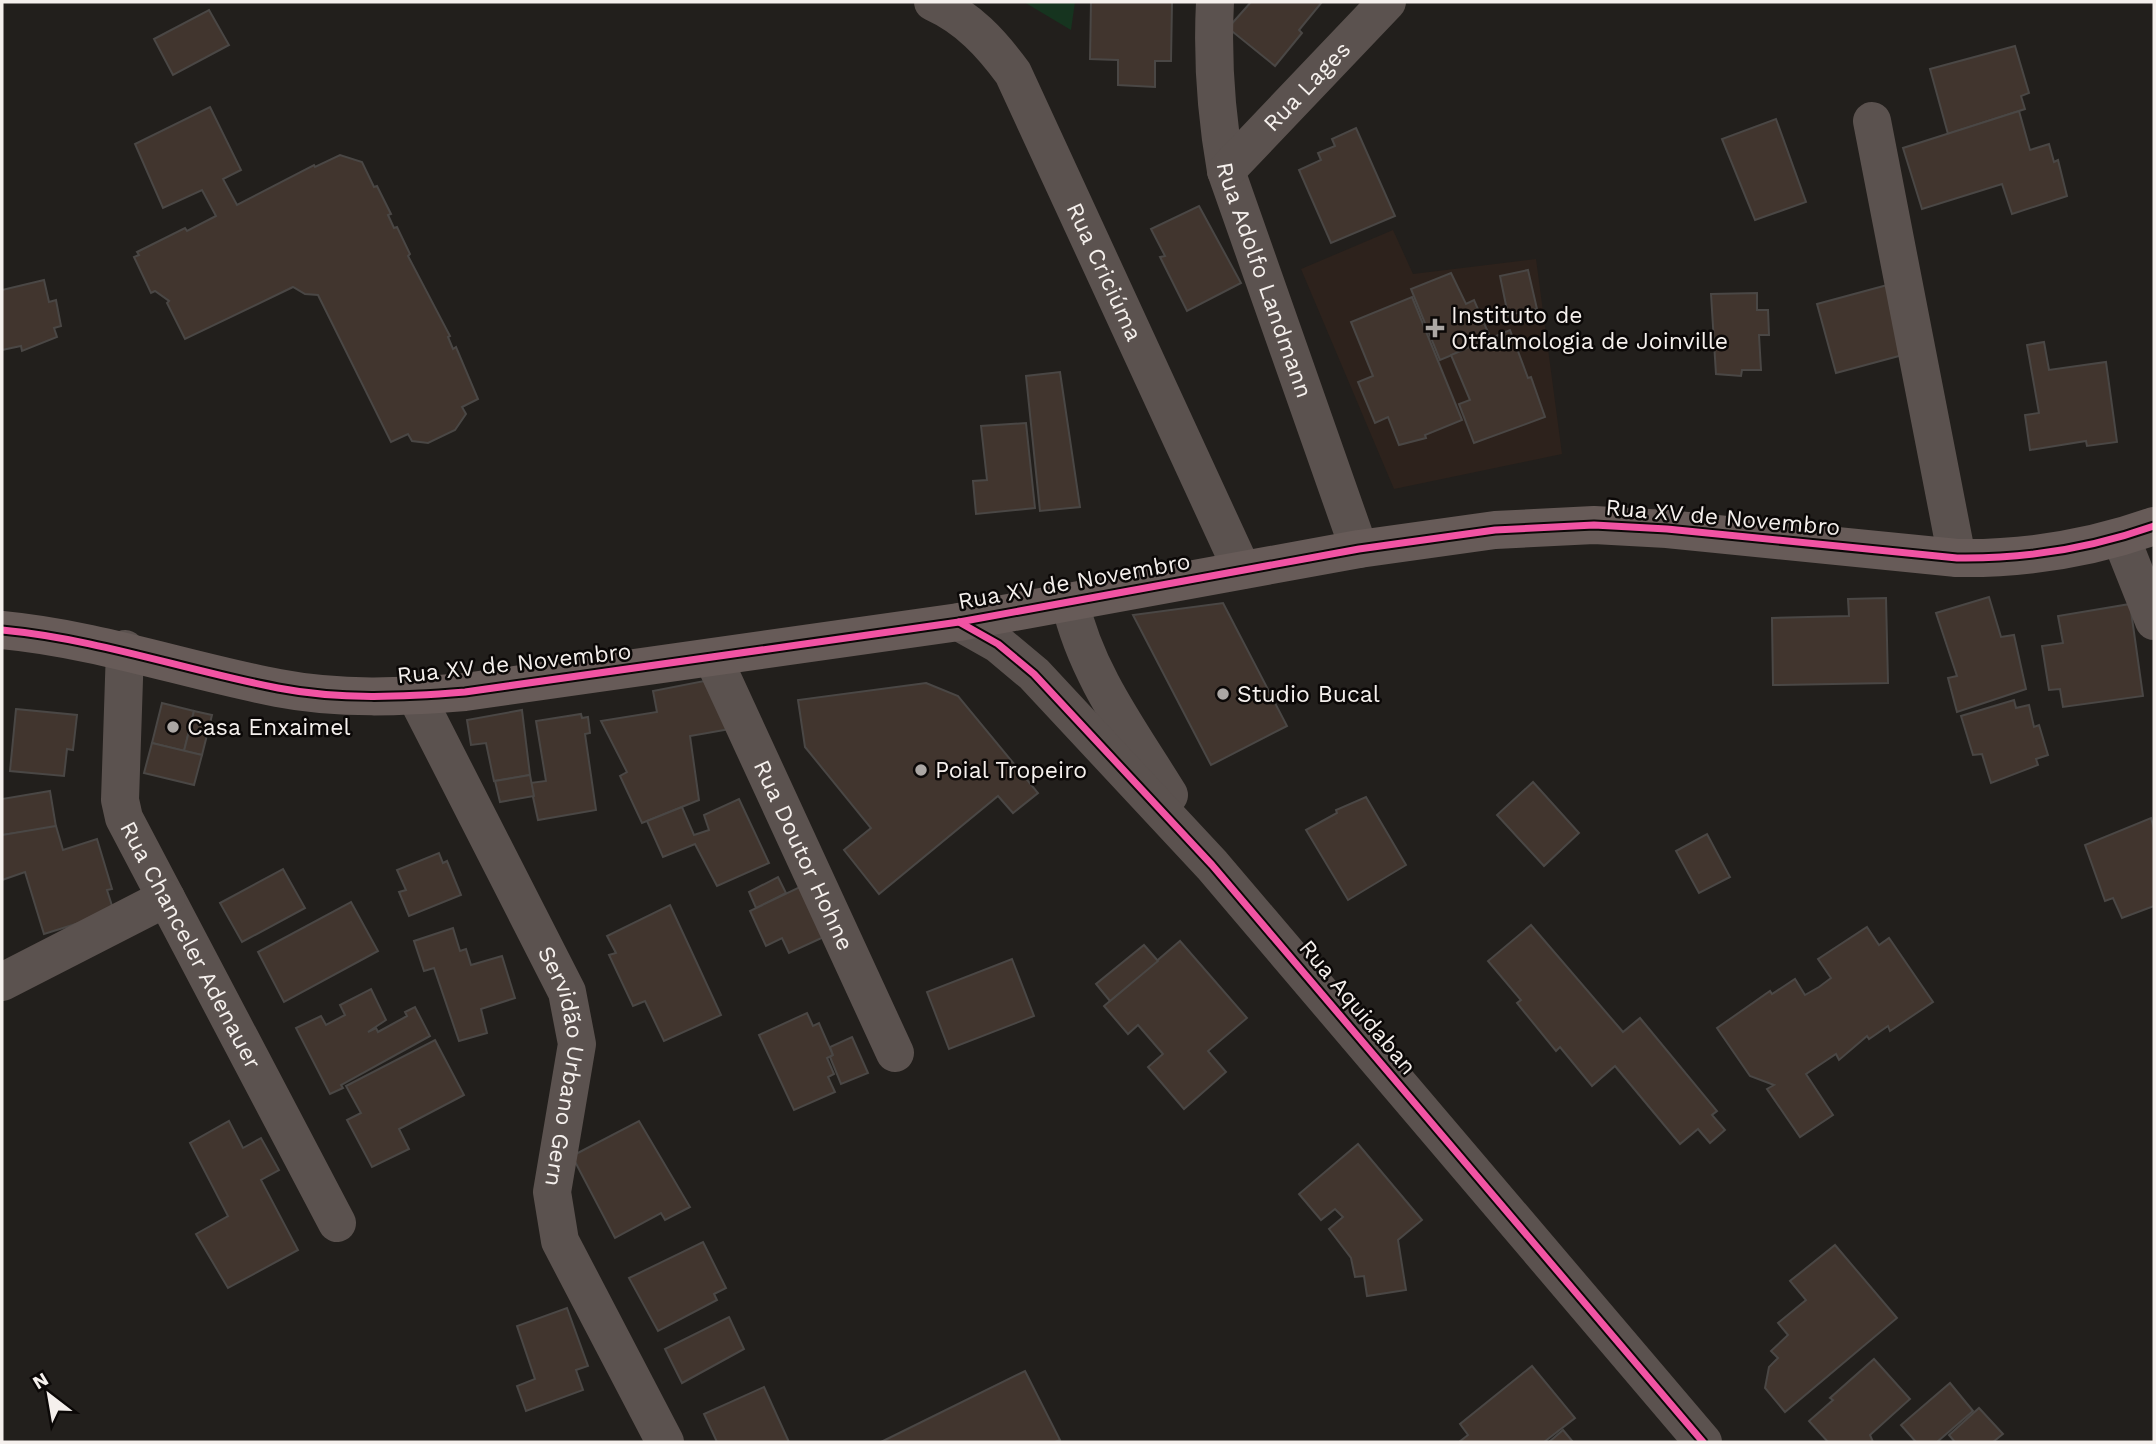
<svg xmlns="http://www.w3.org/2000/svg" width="2156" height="1444" viewBox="0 0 2156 1444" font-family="'Work Sans',sans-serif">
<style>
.built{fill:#2d221c}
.green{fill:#16341f}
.building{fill:#41352e;stroke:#4a4745;stroke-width:2}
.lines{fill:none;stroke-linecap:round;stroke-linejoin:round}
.minor{stroke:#5b524f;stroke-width:38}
.major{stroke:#675b58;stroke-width:38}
.cycleway-casing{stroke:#0b0807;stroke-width:11}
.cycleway{stroke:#f153a3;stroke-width:7}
.poi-dot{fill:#aba7a4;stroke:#0b0807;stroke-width:2.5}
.labels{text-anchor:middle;stroke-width:5;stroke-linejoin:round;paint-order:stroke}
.street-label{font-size:23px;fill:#f5f0ed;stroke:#0b0807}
.poi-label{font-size:23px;fill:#f5f0ed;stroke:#0b0807;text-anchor:start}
</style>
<rect width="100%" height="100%" fill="#221f1c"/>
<path class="built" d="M1393 230 1413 274 1536 259 1562 454 1394 489 1301 269Z"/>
<path class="green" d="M1024 2H1075L1071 30Z"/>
<g class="building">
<path d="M1091 2H1172L1171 61H1155V87L1118 85V60L1090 59Z"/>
<path d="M1251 2H1322L1299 30 1302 33 1275 66 1228 28Z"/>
<path d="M209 10 229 45 173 75 154 39Z"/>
<path d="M2015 46 2029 93 2021 96 2025 109 1948 134 1930 69Z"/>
<path d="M210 107 241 170 223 179 237 205 314 165 315 167 340 155 362 162 374 187 377 186 391 214 388 215 394 228 397 227 410 254 408 256 450 336 448 337 453 349 456 347 478 399 462 407 466 414 455 430 428 443 412 441 408 434 391 442 318 295 305 294 293 287 185 339 167 303 169 301 155 291 151 293 134 257 139 255 137 252 185 228 187 231 216 216 202 190 163 208 135 144Z"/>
<path d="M2019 111 2030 150 2049 144 2054 162 2058 160 2067 196 2012 214 2002 184 1922 209 1903 148Z"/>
<path d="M1776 119 1806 202 1755 220 1722 139Z"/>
<path d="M1356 128 1395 216 1331 243 1299 170 1321 160 1318 153 1335 146 1332 139Z"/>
<path d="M1199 206 1241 283 1187 311 1160 257 1165 256 1151 229Z"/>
<path d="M1528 270 1537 309 1508 315 1500 276Z"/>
<path d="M1451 273 1466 304 1474 300 1491 339 1440 360 1411 289Z"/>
<path d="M44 280 49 302 56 300 61 326 54 328 57 337 22 351 21 346 2 350V290Z"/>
<path d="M1891 284 1910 353 1836 373 1817 304Z"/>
<path d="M1757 293V310H1768L1769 335H1759L1761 370H1742L1741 376 1716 374 1711 294Z"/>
<path d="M1412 297 1462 420 1425 435 1426 438 1399 445 1388 417 1375 423 1358 382 1373 376 1351 322Z"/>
<path d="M1510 330 1528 378 1531 377 1545 417 1474 443 1459 404 1470 400 1451 355Z"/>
<path d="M2044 342 2049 370 2106 362 2117 442 2087 446 2086 441 2030 450 2025 415 2039 413 2027 345Z"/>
<path d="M1060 372 1080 507 1040 511 1026 376Z"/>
<path d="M1026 423 1035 508 976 514 973 481 987 480 981 426Z"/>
<path d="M1989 597 2001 637 2014 635 2026 689 1957 712 1948 678 1957 676 1936 613Z"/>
<path d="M1886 598 1888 683 1773 685 1772 618 1849 616 1848 599Z"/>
<path d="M1223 603 1287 726 1211 765 1133 615Z"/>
<path d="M2130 604 2143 696 2063 707 2060 689 2049 690 2042 646 2063 643 2058 616Z"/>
<path d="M704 681 730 729 690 736 699 800 642 823 620 776 627 772 601 721 657 712 653 691Z"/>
<path d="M926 683 958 696 1038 793 1013 813 998 796 879 894 844 850 871 828 805 747 798 700Z"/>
<path d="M2014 700 2016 708 2029 705 2034 727 2039 725 2048 755 2036 759 2038 765 1991 783 1982 754 1973 755 1961 716Z"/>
<path d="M162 703 194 711 184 751 152 743Z"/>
<path d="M16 709 77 715 73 750 67 749 64 776 10 771Z"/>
<path d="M522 710 530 775 494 781 486 743 471 745 467 720Z"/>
<path d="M194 711 212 715 202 755 184 751Z"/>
<path d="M581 714 582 718 588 717 590 733 585 734 596 810 538 820 530 783 546 781 536 721Z"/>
<path d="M152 743 202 755 194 785 144 773Z"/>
<path d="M530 775 534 796 500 802 495 781Z"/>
<path d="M1533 782 1579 833 1544 866 1497 815Z"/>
<path d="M50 791 56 827 2 835V799Z"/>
<path d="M1366 797 1406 865 1348 900 1306 830 1337 813 1336 810Z"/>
<path d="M739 799 769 863 717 886 695 844 663 857 647 821 682 807 694 835 709 830 704 815Z"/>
<path d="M2151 818 2154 829V906L2122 918 2113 898 2105 901 2085 845Z"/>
<path d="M56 826 63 850 97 839 112 889 107 890 114 912 44 934 25 872 2 880V835Z"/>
<path d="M1707 834 1730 877 1699 893 1676 851Z"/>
<path d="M439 853 443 863 447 861 461 895 409 916 399 892 406 890 397 870Z"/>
<path d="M283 869 305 908 242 942 220 903Z"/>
<path d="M778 877 786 893 756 908 749 892Z"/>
<path d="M802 886 826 936 789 953 782 938 766 946 750 911Z"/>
<path d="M351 902 378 951 284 1002 258 952Z"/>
<path d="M670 905 721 1015 664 1041 645 1001 633 1006 609 955 616 953 607 936Z"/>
<path d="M1531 925 1623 1032 1640 1018 1717 1111 1712 1115 1725 1130 1710 1143 1698 1129 1680 1144 1615 1066 1592 1086 1560 1047 1556 1051 1517 1003 1521 1000 1488 961Z"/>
<path d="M1867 927 1879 945 1889 938 1933 1002 1890 1031 1888 1026 1869 1039 1867 1036 1839 1060 1836 1054 1806 1074 1833 1115 1800 1137 1767 1089 1774 1085 1750 1076 1717 1028 1770 991 1772 994 1795 979 1805 995 1819 987 1831 978 1818 959Z"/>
<path d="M453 928 460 951 466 949 471 965 502 956 515 998 481 1009 487 1033 459 1041 434 968 424 971 414 941Z"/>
<path d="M1180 941 1247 1018 1208 1051 1226 1072 1184 1109 1148 1067 1163 1054 1138 1025 1128 1034 1104 1006Z"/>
<path d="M1144 945 1158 961 1110 1001 1096 984Z"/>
<path d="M1012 959 1034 1016 949 1049 927 992Z"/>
<path d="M371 989 386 1020 368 1032 376 1028 378 1032 407 1016 405 1012 415 1007 430 1036 341 1085 343 1088 330 1094 296 1028 321 1016 326 1025 345 1015 340 1005Z"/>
<path d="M807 1013 813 1026 819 1023 833 1055 827 1058 834 1074 828 1077 835 1092 794 1110 759 1035Z"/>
<path d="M852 1037 868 1073 841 1084 830 1057 833 1055 830 1047Z"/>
<path d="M435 1040 464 1095 399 1129 409 1149 372 1167 347 1120 361 1113 346 1086Z"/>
<path d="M229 1121 243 1148 261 1138 279 1170 261 1180 298 1250 228 1288 196 1234 228 1216 190 1143Z"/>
<path d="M639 1121 690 1207 665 1220 661 1213 615 1238 572 1156Z"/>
<path d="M1358 1144 1422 1220 1398 1240 1406 1290 1367 1296 1364 1276 1355 1277 1351 1258 1329 1229 1343 1217 1335 1209 1321 1220 1299 1194Z"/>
<path d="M703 1242 726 1288 714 1294 717 1300 658 1331 629 1278Z"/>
<path d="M1835 1245 1897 1318 1785 1412 1765 1388 1769 1367 1778 1358 1771 1351 1788 1335 1778 1323 1806 1300 1790 1281Z"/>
<path d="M567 1308 588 1366 576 1370 583 1390 526 1411 517 1386 535 1379 517 1326Z"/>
<path d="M729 1317 744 1349 682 1383 665 1349Z"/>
<path d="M1874 1359 1910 1399 1870 1435 1873 1442H1828L1809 1421 1833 1400 1830 1398Z"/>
<path d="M1532 1366 1575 1418 1544 1442H1459L1468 1435 1460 1424Z"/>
<path d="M1025 1371 1060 1440 1055 1442H881Z"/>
<path d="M1950 1383 1973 1411 1937 1442H1916L1901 1425Z"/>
<path d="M764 1387 789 1442H717L704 1414Z"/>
<path d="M1979 1408 2003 1434 1993 1442H1955L1949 1435Z"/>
<path d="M1563 1430 1573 1442H1549Z"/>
</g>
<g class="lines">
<g class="minor">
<path id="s1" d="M933 2C968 18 991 43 1013 73L1242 570"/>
<path id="s2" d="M1215 2C1212 60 1216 114 1226 171L1359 549"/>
<path d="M1872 121 1957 558"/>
<path id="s3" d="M1226 171 1387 2"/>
<path d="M2121 538 2154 621"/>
<path d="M1070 602C1086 674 1131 733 1169 795"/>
<path d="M959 622 998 644 1034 674 1212 865 1703 1442"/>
<path id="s4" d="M125 649 120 800 124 818 337 1223"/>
<path id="s5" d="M713 658 895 1053"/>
<path id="s6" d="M416 696 567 992 577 1044 552 1192 560 1241 665 1442"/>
<path d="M2 982 166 898"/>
</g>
<path class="major" d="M2 630C97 639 185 670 278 688 340 700 403 697 465 692L959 622 1359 549 1495 530 1594 525 1667 529 1957 558C2026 559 2089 549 2154 526"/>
<defs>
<g id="cycleway">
<path d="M959 622 998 644 1034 674 1212 865 1703 1442"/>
<path d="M2 630C97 639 185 670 278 688 340 700 403 697 465 692L959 622 1359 549 1495 530 1594 525 1667 529 1957 558C2026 559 2089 549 2154 526"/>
</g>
</defs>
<use href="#cycleway" class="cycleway-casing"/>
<use href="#cycleway" class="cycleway"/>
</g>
<g class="poi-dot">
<path d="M1431.5 317.5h7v7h7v7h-7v7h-7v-7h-7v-7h7z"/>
<circle cx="1223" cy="694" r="7"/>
<circle cx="173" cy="727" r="7"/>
<circle cx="921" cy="770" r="7"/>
</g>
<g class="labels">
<g class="street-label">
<text dy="8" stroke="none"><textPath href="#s3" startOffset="117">Rua Lages</textPath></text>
<text dy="8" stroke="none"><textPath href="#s1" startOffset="327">Rua Criciúma</textPath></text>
<text dy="8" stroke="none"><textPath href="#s2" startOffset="285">Rua Adolfo Landmann</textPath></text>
<text transform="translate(1723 517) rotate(5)" y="8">Rua XV de Novembro</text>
<text transform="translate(1074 581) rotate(-10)" y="8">Rua XV de Novembro</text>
<text transform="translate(514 663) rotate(-6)" y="8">Rua XV de Novembro</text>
<text dy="8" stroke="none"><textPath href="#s5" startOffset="217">Rua Doutor Hohne</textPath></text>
<text dy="8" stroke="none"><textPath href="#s4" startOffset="313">Rua Chanceler Adenauer</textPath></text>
<text transform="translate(1358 1007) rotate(50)" y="8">Rua Aquidaban</text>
<text dy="8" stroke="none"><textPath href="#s6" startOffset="406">Servidão Urbano Gern</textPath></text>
</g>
<g class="poi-label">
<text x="1451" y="323">Instituto de<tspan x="1451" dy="26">Otfalmologia de Joinville</tspan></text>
<text x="1237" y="702">Studio Bucal</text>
<text x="187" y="735">Casa Enxaimel</text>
<text x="935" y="778">Poial Tropeiro</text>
</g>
</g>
<rect width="2156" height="1444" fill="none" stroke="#f5f0ed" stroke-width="7"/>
<g transform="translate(49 1395) rotate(329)" stroke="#0b0807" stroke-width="5" paint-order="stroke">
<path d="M0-5L12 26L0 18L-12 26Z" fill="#f5f0ed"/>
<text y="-10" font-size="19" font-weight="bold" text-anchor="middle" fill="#f5f0ed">N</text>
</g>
</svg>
